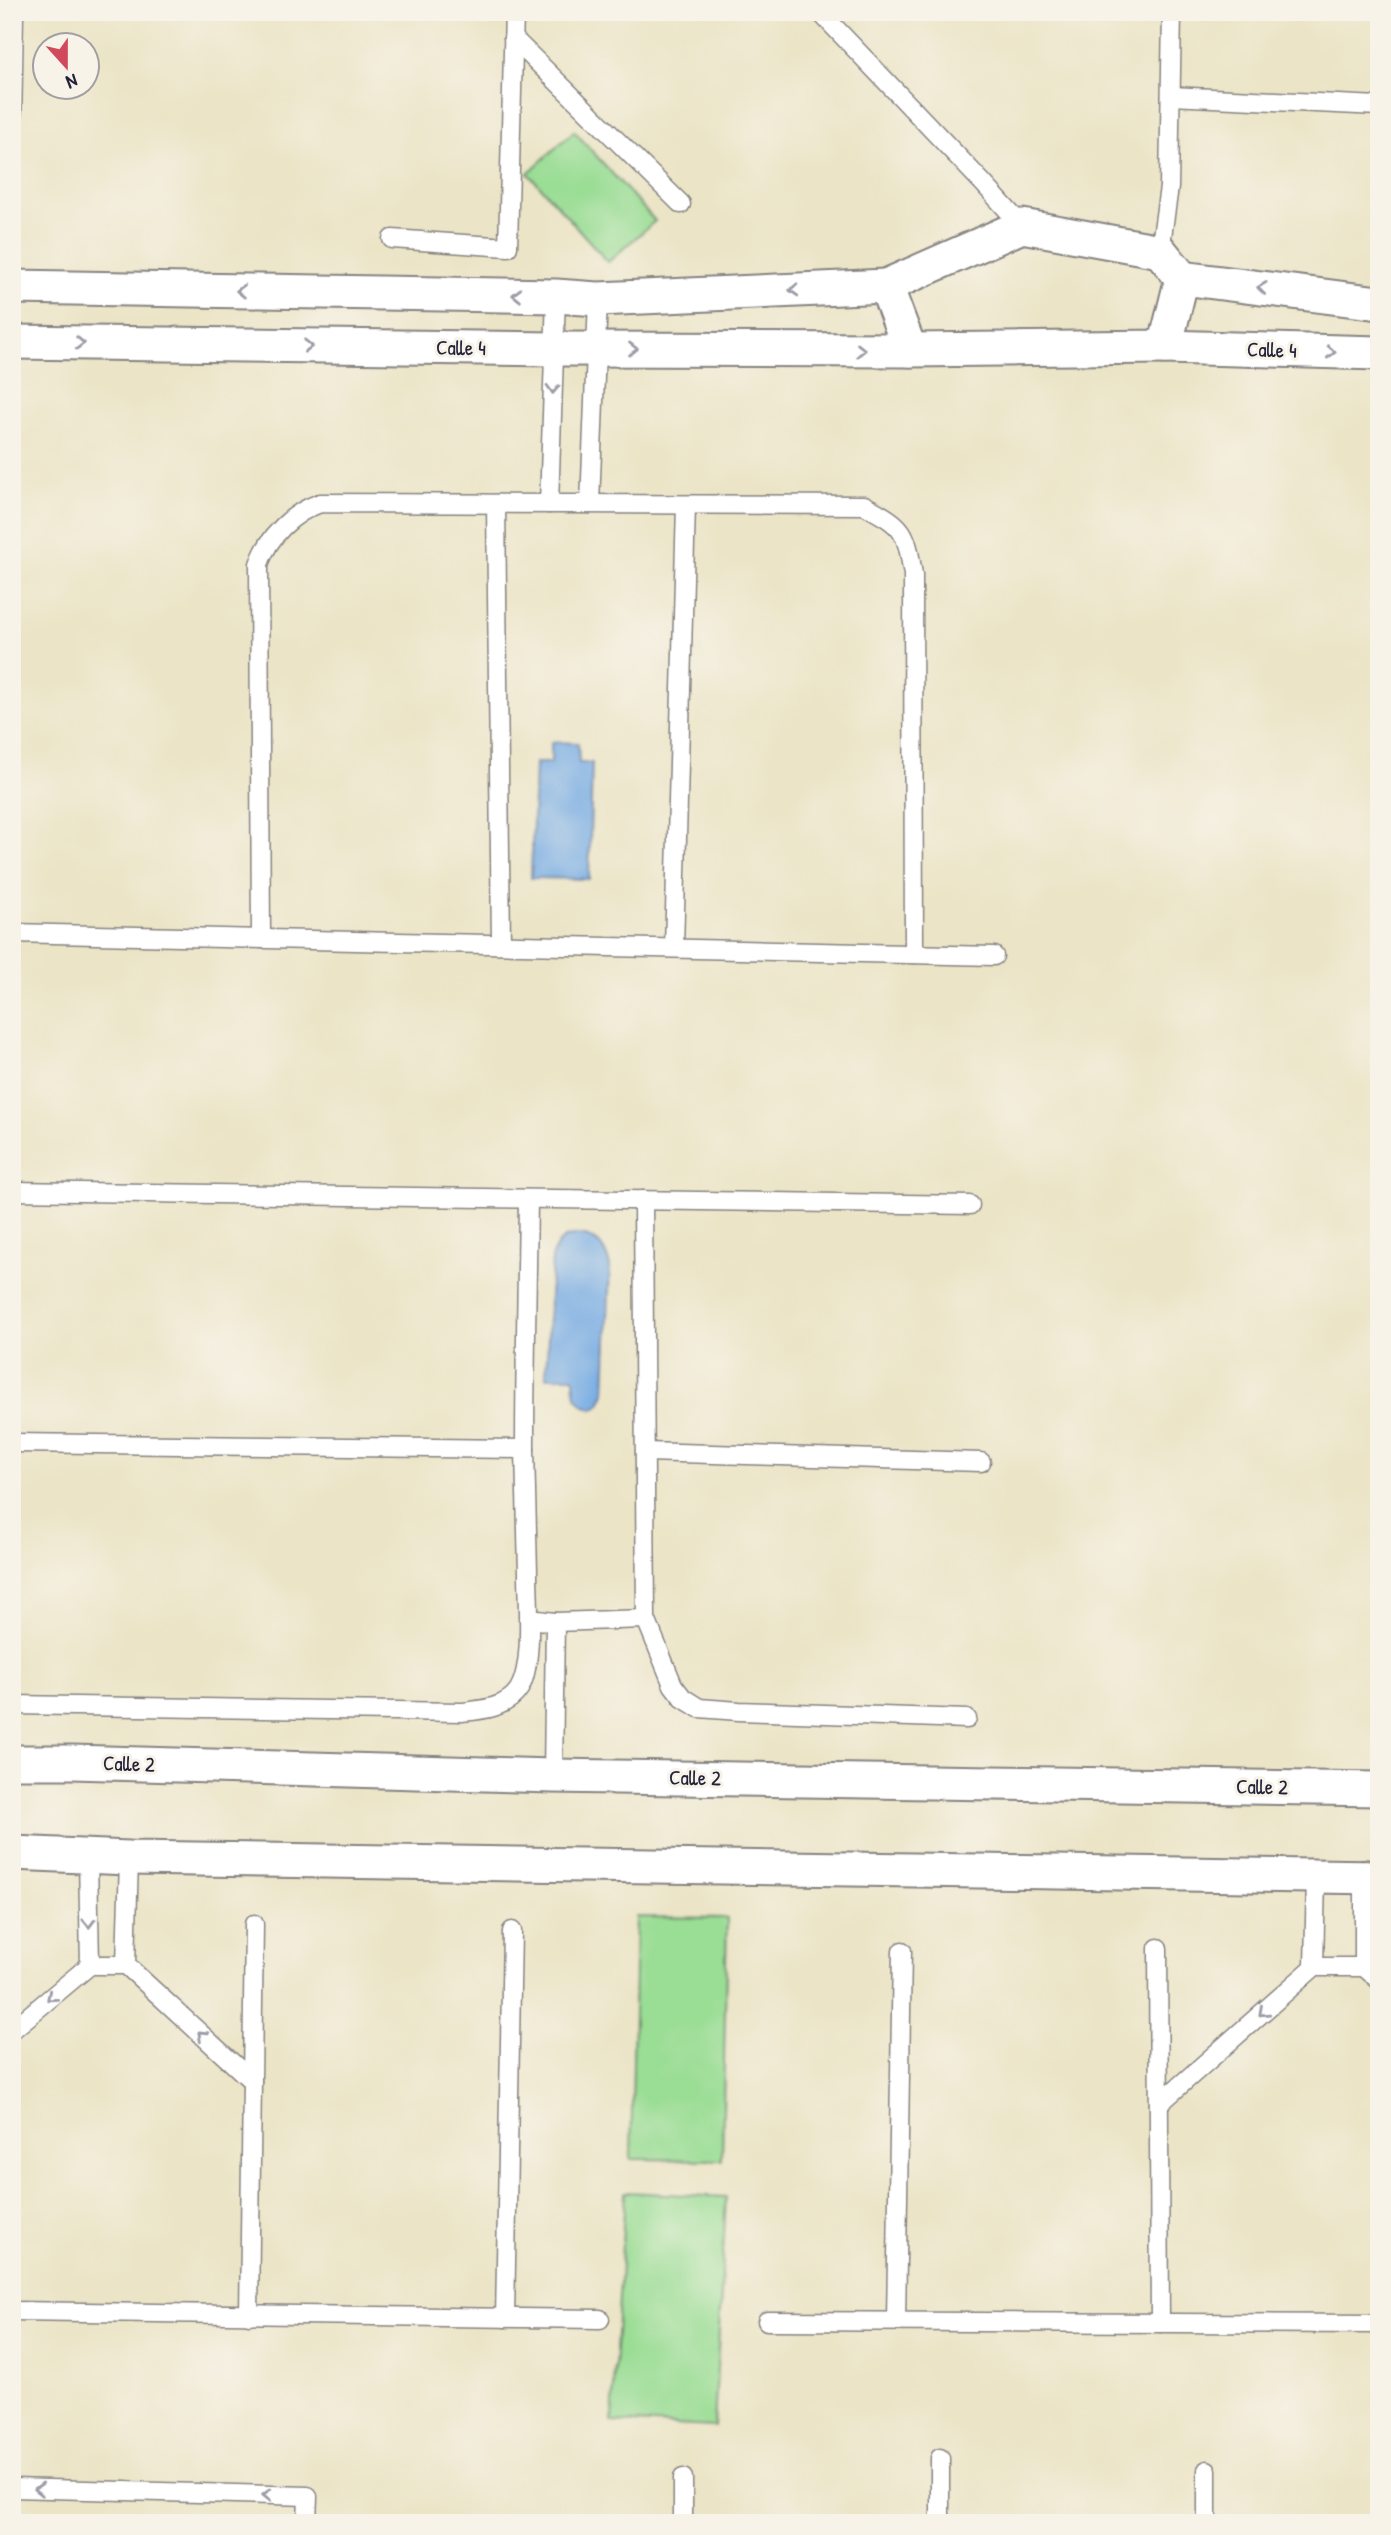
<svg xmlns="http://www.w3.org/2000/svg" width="1391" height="2535" viewBox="0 0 1391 2535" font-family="'Patrick Hand',sans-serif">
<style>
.green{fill:#9add94;stroke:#5e8068;stroke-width:2}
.water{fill:#75aae3;stroke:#4c668f;stroke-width:2}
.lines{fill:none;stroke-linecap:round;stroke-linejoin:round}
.lane-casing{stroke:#868380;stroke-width:21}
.street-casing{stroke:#868380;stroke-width:37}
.lane{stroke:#fff;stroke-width:18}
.street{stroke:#fff;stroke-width:33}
.oneway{stroke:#9c9ca7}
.labels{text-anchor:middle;stroke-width:6;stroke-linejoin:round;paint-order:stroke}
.street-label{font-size:21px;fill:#22223b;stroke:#f7f3e8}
</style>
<rect width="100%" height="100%" fill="#f7f3e8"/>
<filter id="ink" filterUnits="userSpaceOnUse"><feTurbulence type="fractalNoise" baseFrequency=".0143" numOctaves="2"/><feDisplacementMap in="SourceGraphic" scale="14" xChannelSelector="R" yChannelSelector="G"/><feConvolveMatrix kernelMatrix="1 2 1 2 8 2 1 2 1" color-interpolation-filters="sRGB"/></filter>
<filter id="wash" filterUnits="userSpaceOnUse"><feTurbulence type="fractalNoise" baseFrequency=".00686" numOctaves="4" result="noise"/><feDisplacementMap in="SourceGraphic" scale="28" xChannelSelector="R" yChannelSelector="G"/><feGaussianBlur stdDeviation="1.57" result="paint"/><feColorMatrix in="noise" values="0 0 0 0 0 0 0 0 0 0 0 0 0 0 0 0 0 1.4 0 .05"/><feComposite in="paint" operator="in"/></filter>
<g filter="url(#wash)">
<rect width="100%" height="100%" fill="#ebe4c6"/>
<g class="green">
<path d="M574 131 655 221 608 262 528 173Z"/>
<path d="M636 1917 727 1918 722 2160 631 2159Z"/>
<path d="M625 2192 726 2197 714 2427 612 2422Z"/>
</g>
<g class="water">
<path d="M551 742 578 743 579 763H592L589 879 531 878 535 763H551Z"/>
<path d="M582 1235C600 1240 605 1248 610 1266L605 1393 600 1404 594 1409C575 1405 574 1394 574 1377H546L552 1255C559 1239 564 1236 582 1235Z"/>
</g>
</g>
<g filter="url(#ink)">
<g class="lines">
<defs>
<g id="lane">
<path d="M820 12 983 183 1022 226"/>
<path d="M513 38 681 204"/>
<path d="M1171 96 1379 106"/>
<path d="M12 126 14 12"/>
<path d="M392 239 508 247 514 12"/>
<path d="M1160 251 1169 187 1172 12"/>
<path d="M496 504 501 944"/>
<path d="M549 504 556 296"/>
<path d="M590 504 598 299"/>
<path d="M12 933 994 956"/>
<path d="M261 939 259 564C269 536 292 513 320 503L864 505C905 527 906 530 913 575L914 954"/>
<path d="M674 948 686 505"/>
<path d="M12 1191 970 1205"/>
<path d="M643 1200 646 1619 673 1685 683 1698 699 1708 739 1711 967 1719"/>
<path d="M12 1443 525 1449"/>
<path d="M645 1452 981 1462"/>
<path d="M529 1619 555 1622 646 1619"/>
<path d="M12 1705 462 1712C482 1710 507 1708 519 1689 534 1664 528 1602 528 1573 527 1532 526 1491 525 1450 525 1366 527 1282 528 1199"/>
<path d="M553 1776 555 1622"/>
<path d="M88 1857 90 1965"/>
<path d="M1364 1877V1967"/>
<path d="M1158 1948 1160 2323"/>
<path d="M126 1965 129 1858"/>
<path d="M1314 1967 1316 1876"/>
<path d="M12 2030 90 1965H126L252 2081"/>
<path d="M1159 2104 1314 1967H1364L1379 1980"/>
<path d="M12 2311 600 2319"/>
<path d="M249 2315 254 1924"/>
<path d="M505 2318 512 1931"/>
<path d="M767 2321 1379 2324"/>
<path d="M896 2321 902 1951"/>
<path d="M683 2478V2523"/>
<path d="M12 2488 308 2496 307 2523"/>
<path d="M940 2523V2458"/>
<path d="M1207 2523V2470"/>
</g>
<g id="street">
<path d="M1022 226 1160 251 1182 278 1165 347 910 350 886 286Z"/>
<path d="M1182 278 1379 303"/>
<path d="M12 287 556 296 598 299 886 286"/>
<path d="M12 342 554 349 910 350"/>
<path d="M1165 347 1379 353"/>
<path d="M12 1762H72L553 1776 1379 1789"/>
<path d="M12 1853 129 1858 1379 1877"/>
</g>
</defs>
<use href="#lane" class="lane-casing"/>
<use href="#street" class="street-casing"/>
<use href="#lane" class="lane"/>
<use href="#street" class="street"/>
</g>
<defs><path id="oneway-chevron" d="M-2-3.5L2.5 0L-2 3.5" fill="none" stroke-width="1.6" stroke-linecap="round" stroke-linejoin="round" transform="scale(1.75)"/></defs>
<g class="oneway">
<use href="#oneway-chevron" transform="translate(1262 288) rotate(-173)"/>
<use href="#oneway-chevron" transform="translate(794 290) rotate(177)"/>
<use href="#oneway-chevron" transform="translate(241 291) rotate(-179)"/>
<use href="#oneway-chevron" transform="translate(517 295) rotate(-179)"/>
<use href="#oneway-chevron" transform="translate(80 343) rotate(1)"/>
<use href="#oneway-chevron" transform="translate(308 346) rotate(1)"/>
<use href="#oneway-chevron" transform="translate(633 349)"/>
<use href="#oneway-chevron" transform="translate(861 350)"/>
<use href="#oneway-chevron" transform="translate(1331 352) rotate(2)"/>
<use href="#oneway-chevron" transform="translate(553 389) rotate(92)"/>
<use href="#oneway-chevron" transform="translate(89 1923) rotate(89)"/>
<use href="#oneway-chevron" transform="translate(51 1997) rotate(140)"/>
<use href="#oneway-chevron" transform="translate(1263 2012) rotate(138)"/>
<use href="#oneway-chevron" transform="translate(202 2035) rotate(-137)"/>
<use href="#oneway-chevron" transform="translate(39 2489) rotate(-178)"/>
<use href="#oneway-chevron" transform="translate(267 2495) rotate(-178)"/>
</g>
</g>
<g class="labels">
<g class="street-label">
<text transform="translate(461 348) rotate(1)" y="7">Calle 4</text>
<text transform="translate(1272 350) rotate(2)" y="7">Calle 4</text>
<text transform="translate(129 1764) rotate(2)" y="7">Calle 2</text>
<text transform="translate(695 1778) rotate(1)" y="7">Calle 2</text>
<text transform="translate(1262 1787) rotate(1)" y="7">Calle 2</text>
</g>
</g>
<rect width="1391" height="2535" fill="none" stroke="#f7f3e8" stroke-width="42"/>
<g transform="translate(66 66) rotate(159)"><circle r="33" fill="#f7f3e8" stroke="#a29fa3" stroke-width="2"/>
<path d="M0-5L12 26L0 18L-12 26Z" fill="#d1495b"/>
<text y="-10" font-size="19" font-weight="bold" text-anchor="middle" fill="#22223b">N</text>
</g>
</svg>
